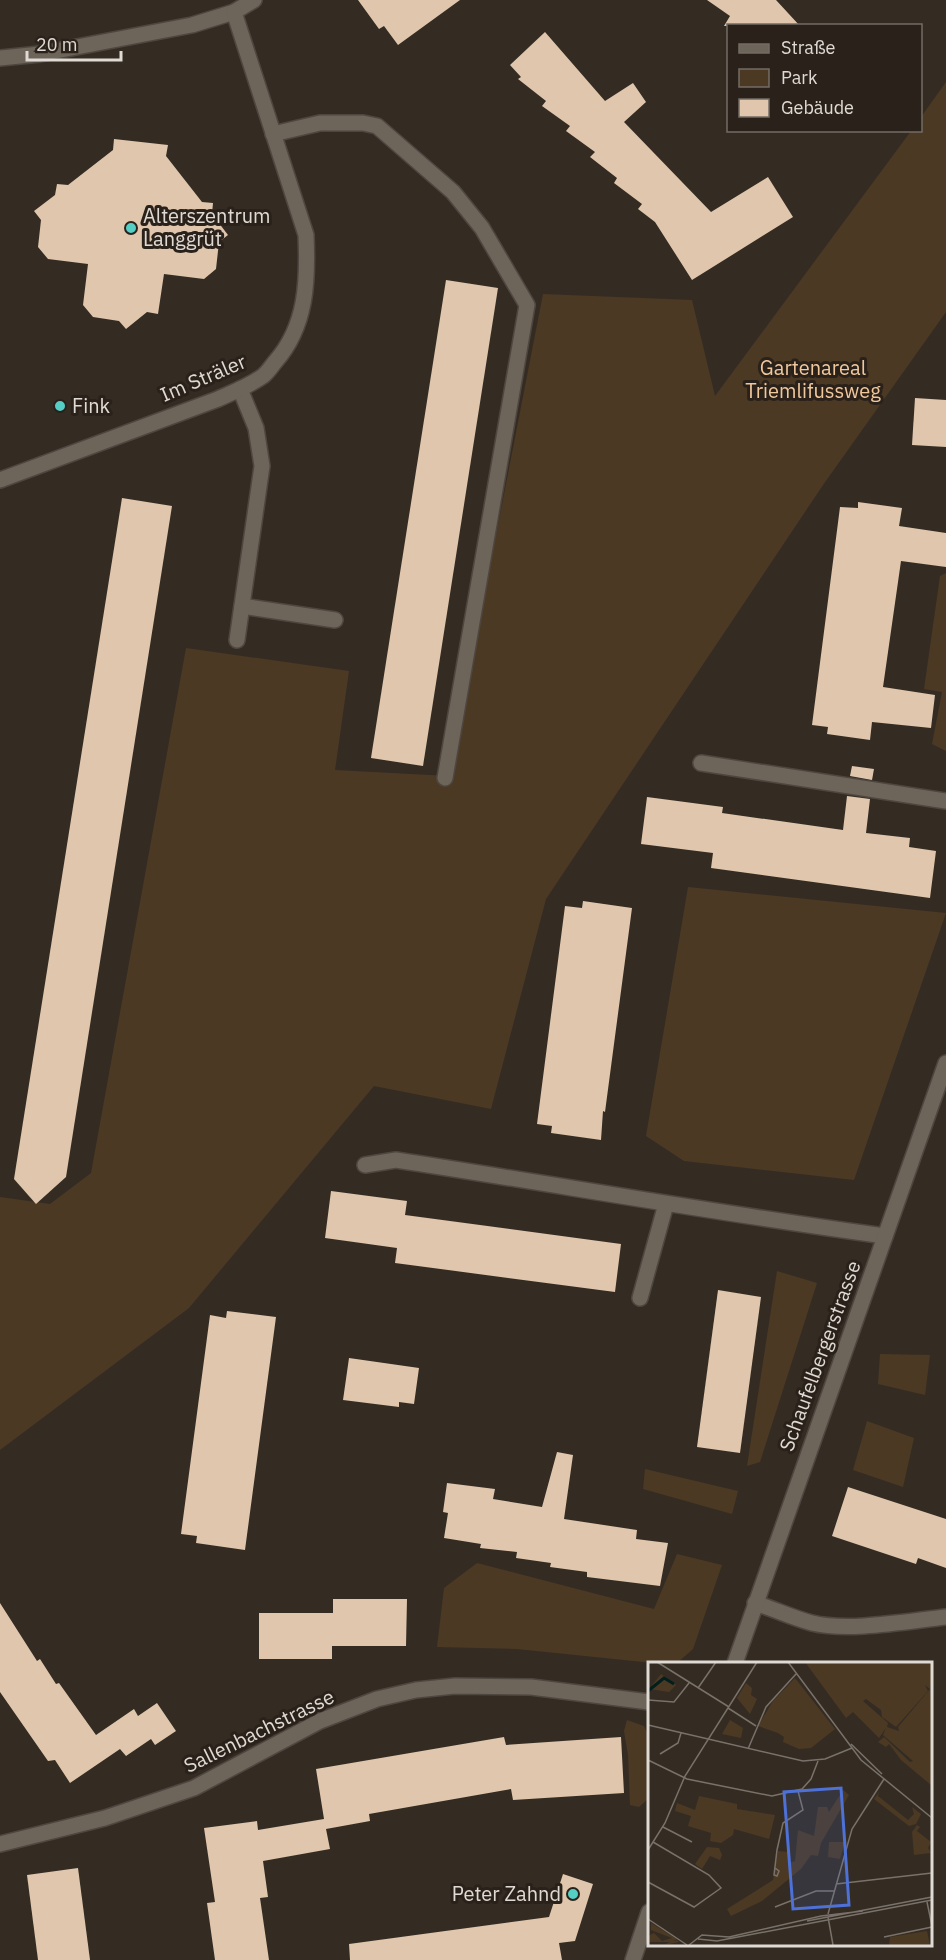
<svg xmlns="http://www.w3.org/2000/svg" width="946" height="1960" viewBox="0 0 946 1960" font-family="'IBM Plex Sans',sans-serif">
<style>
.green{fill:#4b3924}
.building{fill:#dfc6ad}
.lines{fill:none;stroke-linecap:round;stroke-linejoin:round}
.lane-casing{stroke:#4e4740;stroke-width:18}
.street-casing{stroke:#4e4740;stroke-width:18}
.secondary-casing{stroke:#4e4740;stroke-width:18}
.lane{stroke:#6d645a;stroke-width:15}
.street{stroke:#6d645a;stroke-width:15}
.secondary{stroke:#6d645a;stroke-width:15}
.poi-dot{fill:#55cec6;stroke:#2a221a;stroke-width:2}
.labels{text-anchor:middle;stroke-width:6;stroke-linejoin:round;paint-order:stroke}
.poi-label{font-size:20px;fill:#e0dad5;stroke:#2a221a;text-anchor:start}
.park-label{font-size:20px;fill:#f1c89c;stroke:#2a221a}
.street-label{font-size:20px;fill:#e0dad5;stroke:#2a221a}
.inset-river{fill:none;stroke:#021f1d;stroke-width:3}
.inset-road{fill:none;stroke:#79726a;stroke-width:1.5}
.view{fill:#4e71d7;fill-opacity:0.15;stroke:#4e71d7;stroke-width:3}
.inset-edge{fill:none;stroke:#e0dad5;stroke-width:3}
</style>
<rect width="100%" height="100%" fill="#342c23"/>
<g class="green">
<path d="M946 82V312L823 485 546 899 491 1109 374 1086 189 1308 0 1450V1197L50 1204 91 1173 186 648 349 671 335 770 449 776 543 294 692 300 715 396 911 131 920 130 921 117Z"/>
<path d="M946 573V751L932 744 942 692 924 689 940 576Z"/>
<path d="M688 887 946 913 854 1180 684 1161 646 1136Z"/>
<path d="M777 1271 817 1283 760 1462 747 1466Z"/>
<path d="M880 1354 930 1355 925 1395 878 1384Z"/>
<path d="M867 1421 914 1438 903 1487 853 1470Z"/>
<path d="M645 1469 738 1491 732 1514 643 1489Z"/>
<path d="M677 1554 722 1565 693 1649 677 1663H653L517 1649 437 1647 444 1588 477 1563 654 1609Z"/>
<path d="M627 1720 644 1726 649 1737V1798L639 1807 630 1805 628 1755 624 1731Z"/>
</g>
<g class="building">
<path d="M358 0H460L398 45 384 26 379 29Z"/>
<path d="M707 0H776L800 26H724L730 16Z"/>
<path d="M545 32 605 101 633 83 646 102 624 122 711 212 768 177 793 217 692 280 655 222 638 209 642 204 614 183 617 178 590 157 595 152 566 131 570 126 542 106 546 101 518 79 521 77 510 65Z"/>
<path d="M114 139 168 145 166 156 202 202 213 203 212 214 228 235 219 242 216 269 204 279 164 274 158 314 147 312 126 329 119 321 93 317 83 305 88 264 48 259 38 247 41 220 34 211 55 195 57 184 68 185 113 150Z"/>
<path d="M446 280 498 288 423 766 371 758Z"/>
<path d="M915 398 946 400V447L912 445Z"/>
<path d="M122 498 172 506 66 1177 36 1204 14 1179Z"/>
<path d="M858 502 902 508 899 526 946 533V567L901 561 883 687 935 695 931 728 872 722 870 740 827 734 828 727 812 725 840 507 858 508Z"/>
<path d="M852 766 874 769 872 780 850 776Z"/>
<path d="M847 796 870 799 866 833 910 838 909 847 936 851 930 898 711 868 713 853 641 844 647 797 723 807 722 813 843 830Z"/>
<path d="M583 901 632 908 605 1112 603 1111 601 1140 551 1133 552 1126 537 1124 565 906 582 908Z"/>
<path d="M331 1191 407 1201 405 1215 621 1244 615 1292 395 1263 397 1248 325 1238Z"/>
<path d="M718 1290 761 1297 740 1453 697 1447Z"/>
<path d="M227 1311 276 1317 245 1550 196 1543 197 1536 181 1534 210 1315 226 1318Z"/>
<path d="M349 1358 419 1368 414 1404 399 1402V1407L343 1400Z"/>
<path d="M557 1452 573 1455 564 1519 637 1530 636 1539 668 1543 660 1586 587 1577V1572L550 1567 551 1563 516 1558 517 1552 480 1548 481 1544 444 1538 448 1513 443 1512 447 1483 495 1489 493 1499 542 1507Z"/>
<path d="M848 1487 946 1519V1568L918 1558 916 1564 832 1536Z"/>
<path d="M333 1599H407L406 1646H332V1659H259V1613H333Z"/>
<path d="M0 1603 37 1661 40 1659 56 1684 59 1683 96 1735 134 1709 138 1716 157 1703 176 1731 155 1745 151 1739 126 1756 120 1749 70 1783 55 1760 48 1761 0 1692Z"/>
<path d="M504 1737 506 1745 621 1737 624 1793 513 1800 511 1789 369 1814 370 1821 326 1829 330 1849 263 1861 268 1897 260 1898 269 1960H215L207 1903 215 1902 204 1828 257 1821 258 1830 324 1819 316 1769Z"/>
<path d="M78 1868 90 1960H38L27 1875Z"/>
<path d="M563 1874 593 1884 575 1941 559 1943 562 1960H350L349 1944 549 1917Z"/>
</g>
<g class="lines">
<defs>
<g id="lane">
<path d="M273 134 320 123H363L377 126 453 192 482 228 527 305 445 778"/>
<path d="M242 606 335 620"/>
<path d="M237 640 262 466 256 428 240 389"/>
<path d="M701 763 946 801"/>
<path d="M365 1165 396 1160C559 1185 721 1214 885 1236"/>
<path d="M640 1298 666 1204"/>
</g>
<g id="street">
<path d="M0 58 40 54 192 25 234 12 254 0"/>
<path d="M0 480 218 399C233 392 249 386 263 376 268 372 271 367 275 362 307 326 308 280 306 235L234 12"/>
<path d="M755 1603C774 1609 793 1618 812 1623 849 1632 908 1621 946 1617"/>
<path d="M0 1844 105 1818 194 1788 320 1721 377 1699 416 1690 455 1686 531 1687 649 1702"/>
</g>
<g id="secondary">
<path d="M735 1663 946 1063"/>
<path d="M633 1960 649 1912"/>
</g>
</defs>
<use href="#lane" class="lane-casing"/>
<use href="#street" class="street-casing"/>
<use href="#secondary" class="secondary-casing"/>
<use href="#lane" class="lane"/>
<use href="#street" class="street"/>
<use href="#secondary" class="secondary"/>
</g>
<g class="poi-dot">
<circle cx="131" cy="228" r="6"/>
<circle cx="60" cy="406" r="6"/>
<circle cx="573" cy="1894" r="6"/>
</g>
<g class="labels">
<g class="poi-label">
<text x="143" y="223">Alterszentrum<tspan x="143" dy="23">Langgrüt</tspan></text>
<text x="72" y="413">Fink</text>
<text x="561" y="1901" text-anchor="end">Peter Zahnd</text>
</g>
<g class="park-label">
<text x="813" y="375">Gartenareal<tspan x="813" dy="23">Triemlifussweg</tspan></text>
</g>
<g class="street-label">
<text transform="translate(203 378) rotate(-23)" y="7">Im Sträler</text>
<text transform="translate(820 1356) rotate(-70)" y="7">Schaufelbergerstrasse</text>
<text transform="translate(259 1731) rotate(-26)" y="7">Sallenbachstrasse</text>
</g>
</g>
<g transform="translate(648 1662)">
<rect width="284" height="284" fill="#342c23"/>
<path d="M157 0H283V123L253 98 241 82 238 85 230 80 236 75 262 100 265 99 235 73 238 66 231 76 205 50 198 56ZM277 23 282 27 250 65 251 69 239 65 240 61 215 39 218 37 233 48 234 55 248 65 280 29ZM13 12 28 23 21 30 1 27ZM147 16 187 67 163 86 151 87 135 80 136 75 130 71 110 64 125 39ZM98 21 104 26 103 33 109 37 102 52 89 36ZM82 58 95 66 93 76 74 72ZM195 128 201 133 173 181 170 194 163 193 153 207 114 239 83 254 79 247 125 218 130 189 141 190 140 201 147 199 150 168 166 174 170 145H179L181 150ZM231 130 230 134 260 158 266 152 264 145 273 152 268 162 261 164 226 137ZM51 134 89 142V147L127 153 121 177 86 167 85 173 73 181 62 179 63 171 40 164 43 154 27 149 29 141 47 148ZM269 163 272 165 269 169 283 180 280 186 283 191 266 193 264 170ZM181 180H197L192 197 180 195ZM59 185 71 186 74 193 72 198 62 194 54 207 47 202ZM3 261 29 277 25 279 29 278 31 280 16 283 22 280H0V274L6 271 14 279 24 276 3 268ZM279 269 282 283H241L242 275Z" fill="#4b3924" fill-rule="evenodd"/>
<path class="inset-river" d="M0 29 16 16 26 22"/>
<path class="inset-road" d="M9 0 81 45M140 0 213 98 284 156M50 26 68 0M0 38 26 40 41 21M80 46 108 64M0 63 155 99 177 97 204 86M203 82 234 112M100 87 118 45 148 12M12 92 30 81 33 71M0 98 39 117 124 134 154 127 163 117 170 99M15 165 44 180M0 188 17 161 37 114 109 0M127 206 131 209 129 214 126 213 129 188 135 161 155 148 150 129M0 220 46 245 73 226 61 213 5 180M188 222 284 211M279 240 284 264M127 245 168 229H186M180 252 204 167 236 117M180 255 185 283M0 257 39 283M159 259 284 235M236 275 284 265M50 277 69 279 284 238M41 283 54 273 81 275 173 254 215 249"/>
<path class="view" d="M193 126 201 243 145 247 136 130Z"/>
<rect width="284" height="284" class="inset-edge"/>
</g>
<rect x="727" y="24" width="195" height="108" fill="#2a221a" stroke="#736c65" stroke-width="1.5"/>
<rect x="739" y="44" width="30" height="9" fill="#6d645a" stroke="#736c65" stroke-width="1.5"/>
<text x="781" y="54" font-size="18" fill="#e0dad5">Straße</text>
<rect x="739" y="69" width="30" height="18" fill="#4b3924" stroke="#736c65" stroke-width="1.5"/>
<text x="781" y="84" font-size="18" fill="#e0dad5">Park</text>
<rect x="739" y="99" width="30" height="18" fill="#dfc6ad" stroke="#736c65" stroke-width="1.5"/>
<text x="781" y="114" font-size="18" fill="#e0dad5">Gebäude</text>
<path d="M27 51v9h94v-9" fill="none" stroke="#e0dad5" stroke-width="3"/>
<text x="36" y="51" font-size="18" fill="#e0dad5" stroke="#2a221a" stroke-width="4.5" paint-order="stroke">20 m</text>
</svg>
